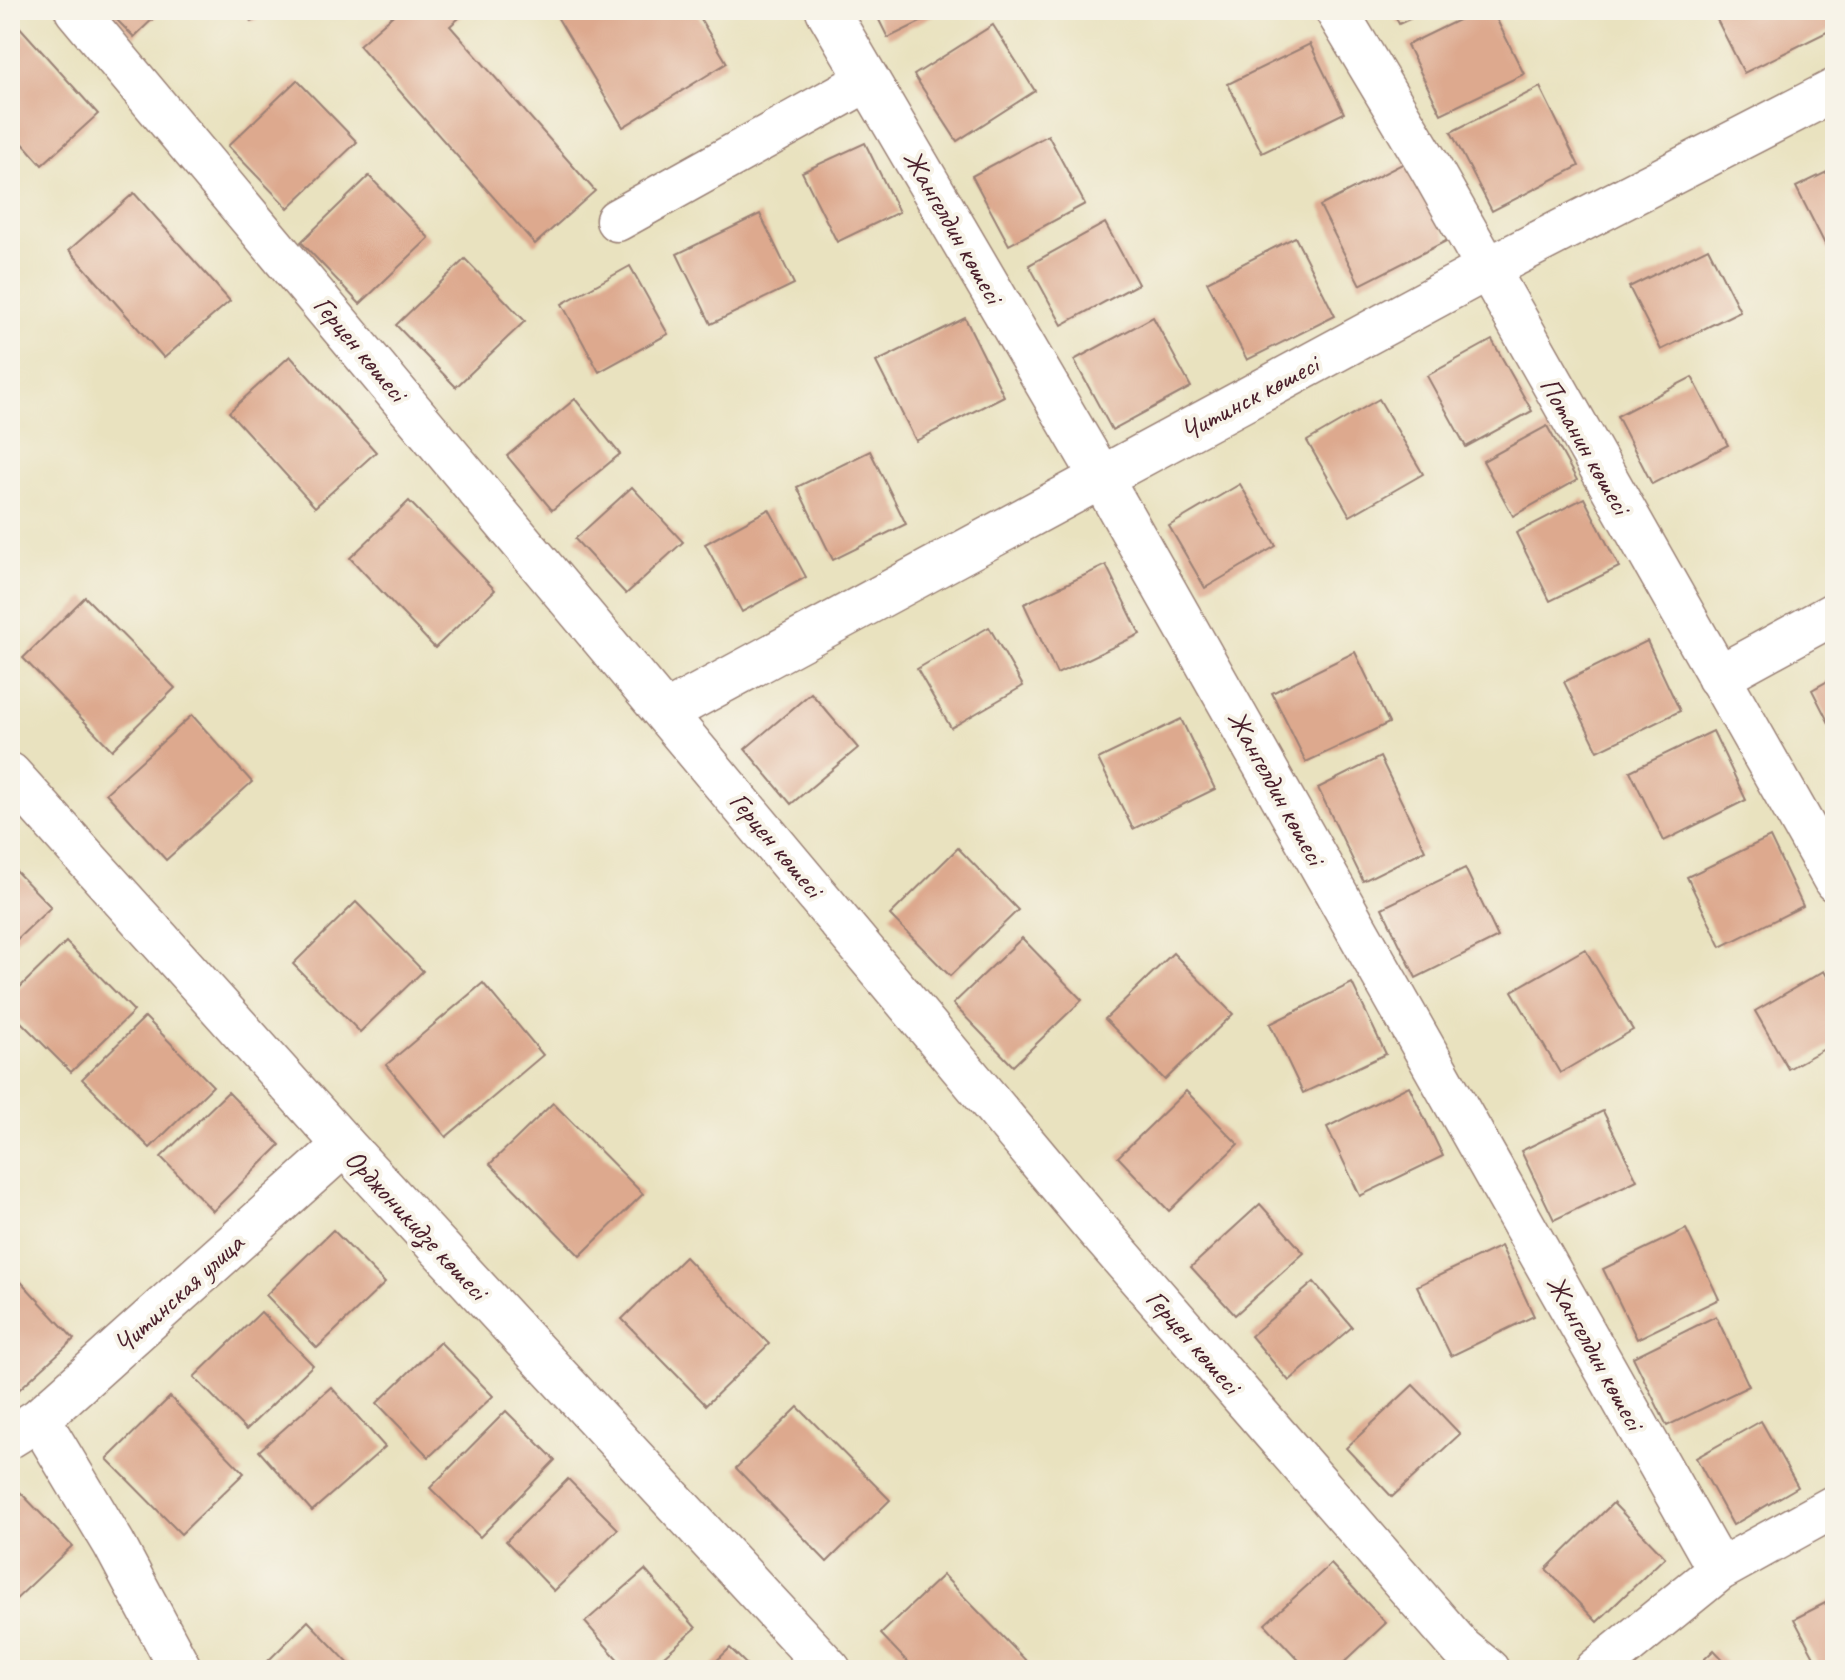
<svg xmlns="http://www.w3.org/2000/svg" width="1845" height="1680" viewBox="0 0 1845 1680" font-family="Caveat,sans-serif">
<style>
.building{fill:#dda98e}
.lines{fill:none;stroke-linecap:round;stroke-linejoin:round}
.minor-casing{stroke:#9a8075;stroke-width:45}
.minor{stroke:#fff;stroke-width:42}
.labels{text-anchor:middle;stroke-width:8;stroke-linejoin:round;paint-order:stroke}
.street-label{font-size:28px;fill:#4a1f2b;stroke:#f7f3e8}
</style>
<rect width="100%" height="100%" fill="#f7f3e8"/>
<filter id="ink" filterUnits="userSpaceOnUse"><feTurbulence type="fractalNoise" baseFrequency=".0125" numOctaves="2"/><feDisplacementMap in="SourceGraphic" scale="16" xChannelSelector="R" yChannelSelector="G"/><feConvolveMatrix kernelMatrix="1 2 1 2 8 2 1 2 1" color-interpolation-filters="sRGB"/></filter>
<filter id="wash" filterUnits="userSpaceOnUse"><feTurbulence type="fractalNoise" baseFrequency=".006" numOctaves="4" result="noise"/><feDisplacementMap in="SourceGraphic" scale="32" xChannelSelector="R" yChannelSelector="G"/><feGaussianBlur stdDeviation="1.8" result="paint"/><feColorMatrix in="noise" values="0 0 0 0 0 0 0 0 0 0 0 0 0 0 0 0 0 1.4 0 .05"/><feComposite in="paint" operator="in"/></filter>
<g filter="url(#wash)">
<rect width="100%" height="100%" fill="#e9e2bf"/>
<g id="blocks">
<g class="building">
<path d="M107 10H162L134 37Z"/>
<path d="M246 10H276L251 22Z"/>
<path d="M399 10H468L450 26 595 191 535 244 359 45Z"/>
<path d="M553 10H695L727 63 623 127Z"/>
<path d="M874 10H945L888 38Z"/>
<path d="M1392 10H1429L1399 24Z"/>
<path d="M1479 10H1492L1524 74 1441 114 1407 45Z"/>
<path d="M1712 10H1823L1833 29 1744 73Z"/>
<path d="M17 24 98 114 42 165 10 129V30Z"/>
<path d="M993 25 1035 91 957 141 914 75Z"/>
<path d="M1310 44 1344 113 1262 153 1228 84Z"/>
<path d="M297 80 357 142 288 208 228 146Z"/>
<path d="M1540 87 1579 166 1492 211 1451 132Z"/>
<path d="M1048 135 1085 204 1009 245 972 176Z"/>
<path d="M865 143 899 212 837 242 802 172Z"/>
<path d="M1408 161 1448 240 1360 285 1320 206Z"/>
<path d="M1835 168V264L1796 187Z"/>
<path d="M369 176 429 238 360 304 301 242Z"/>
<path d="M134 193 230 301 164 358 69 250Z"/>
<path d="M760 214 794 284 711 324 677 254Z"/>
<path d="M1105 223 1138 284 1062 325 1029 265Z"/>
<path d="M1295 237 1335 316 1247 360 1207 282Z"/>
<path d="M1708 248 1740 311 1661 350 1629 287Z"/>
<path d="M465 259 525 321 456 387 396 325Z"/>
<path d="M630 266 668 334 599 372 562 304Z"/>
<path d="M1153 317 1191 387 1112 430 1074 360Z"/>
<path d="M965 318 1004 396 916 441 876 362Z"/>
<path d="M1492 340 1532 411 1466 447 1427 376Z"/>
<path d="M290 356 376 452 315 507 229 412Z"/>
<path d="M1692 377 1728 445 1652 484 1617 416Z"/>
<path d="M575 399 620 454 552 510 507 456Z"/>
<path d="M1379 399 1423 474 1350 516 1307 441Z"/>
<path d="M1547 426 1577 480 1513 516 1483 461Z"/>
<path d="M870 451 906 524 833 560 797 487Z"/>
<path d="M1240 484 1276 546 1205 588 1169 526Z"/>
<path d="M632 487 683 542 626 594 575 539Z"/>
<path d="M1584 498 1619 567 1550 601 1516 533Z"/>
<path d="M409 501 495 590 435 648 350 558Z"/>
<path d="M769 509 806 577 742 612 705 544Z"/>
<path d="M1106 565 1140 634 1057 674 1024 604Z"/>
<path d="M85 597 175 688 112 750 23 658Z"/>
<path d="M989 627 1023 686 951 728 917 669Z"/>
<path d="M1647 641 1680 711 1598 751 1564 682Z"/>
<path d="M1355 652 1389 723 1306 762 1272 693Z"/>
<path d="M1835 677V735L1812 690Z"/>
<path d="M811 693 858 748 791 804 745 749Z"/>
<path d="M192 715 252 782 166 860 106 793Z"/>
<path d="M1181 719 1215 789 1133 829 1098 759Z"/>
<path d="M1713 731 1746 800 1664 841 1630 771Z"/>
<path d="M1380 757 1425 850 1363 881 1318 788Z"/>
<path d="M1770 837 1803 906 1721 947 1687 877Z"/>
<path d="M958 848 1018 910 950 976 890 915Z"/>
<path d="M10 865 51 907 10 946Z"/>
<path d="M1465 868 1498 937 1416 978 1382 908Z"/>
<path d="M356 902 423 971 360 1032 293 964Z"/>
<path d="M1022 938 1082 1000 1013 1066 953 1004Z"/>
<path d="M66 942 134 1011 71 1072 10 1011V997Z"/>
<path d="M1585 949 1633 1030 1560 1073 1512 991Z"/>
<path d="M1173 953 1233 1014 1165 1080 1105 1019Z"/>
<path d="M1824 971 1835 991V1043L1788 1069 1755 1011Z"/>
<path d="M483 983 543 1055 446 1137 386 1065Z"/>
<path d="M1352 983 1386 1054 1303 1093 1270 1024Z"/>
<path d="M145 1017 213 1086 150 1148 82 1079Z"/>
<path d="M1409 1086 1443 1156 1360 1196 1327 1127Z"/>
<path d="M1186 1091 1238 1144 1169 1211 1118 1157Z"/>
<path d="M228 1092 280 1145 213 1211 161 1157Z"/>
<path d="M553 1103 643 1194 580 1256 490 1164Z"/>
<path d="M1603 1111 1637 1180 1554 1220 1521 1151Z"/>
<path d="M1260 1204 1304 1253 1235 1315 1191 1267Z"/>
<path d="M1686 1229 1719 1299 1637 1339 1603 1269Z"/>
<path d="M333 1230 385 1283 317 1348 266 1295Z"/>
<path d="M1501 1246 1534 1316 1451 1356 1417 1286Z"/>
<path d="M685 1257 769 1344 706 1405 622 1319Z"/>
<path d="M12 1272 74 1339 10 1398V1273Z"/>
<path d="M1314 1282 1352 1327 1289 1381 1251 1336Z"/>
<path d="M261 1312 313 1365 246 1430 194 1377Z"/>
<path d="M1716 1316 1749 1386 1667 1426 1633 1357Z"/>
<path d="M440 1342 493 1396 429 1457 377 1403Z"/>
<path d="M1413 1385 1460 1434 1392 1497 1346 1448Z"/>
<path d="M331 1387 385 1447 312 1511 259 1451Z"/>
<path d="M170 1397 244 1473 181 1534 107 1459Z"/>
<path d="M798 1407 890 1500 827 1562 736 1468Z"/>
<path d="M506 1411 555 1460 480 1537 430 1488Z"/>
<path d="M1761 1421 1798 1487 1733 1525 1696 1458Z"/>
<path d="M568 1479 618 1529 554 1591 506 1541Z"/>
<path d="M20 1492 72 1546 10 1605V1502Z"/>
<path d="M1613 1503 1665 1557 1597 1622 1546 1569Z"/>
<path d="M1331 1564 1386 1623 1336 1670H1308L1265 1624Z"/>
<path d="M645 1570 696 1628 648 1670H627L585 1622Z"/>
<path d="M943 1575 1035 1670H915L881 1634Z"/>
<path d="M1835 1598V1670H1821L1794 1619Z"/>
<path d="M308 1621 355 1670H259Z"/>
<path d="M730 1648 752 1670H707Z"/>
<path d="M1714 1650 1733 1670H1693Z"/>
</g>
</g>
</g>
<g filter="url(#ink)">
<use href="#blocks" fill-opacity="0" stroke="#9a8075" stroke-width="2"/>
<g class="lines">
<defs>
<g id="minor">
<path d="M76 10 1095 1227 1462 1649 1488 1670"/>
<path d="M827 10 1101 477 1719 1570"/>
<path d="M1336 10 1430 167 1835 881"/>
<path d="M617 220 868 80"/>
<path d="M1718 677 1835 613"/>
<path d="M667 712 1487 269 1835 90"/>
<path d="M10 774 344 1145 830 1670"/>
<path d="M39 1419 114 1544 181 1670"/>
<path d="M10 1437 39 1419 344 1145"/>
<path d="M1596 1670 1719 1570 1835 1506"/>
</g>
</defs>
<use href="#minor" class="minor-casing"/>
<use href="#minor" class="minor"/>
</g>
</g>
<g class="labels">
<g class="street-label">
<text transform="translate(954 226) rotate(60)" y="10">Жангелдин көшесі</text>
<text transform="translate(361 348) rotate(50)" y="10">Герцен көшесі</text>
<text transform="translate(1249 397) rotate(-28)" y="10">Читинск көшесі</text>
<text transform="translate(1586 445) rotate(60)" y="10">Потанин көшесі</text>
<text transform="translate(1277 787) rotate(61)" y="10">Жангелдин көшесі</text>
<text transform="translate(777 844) rotate(50)" y="10">Герцен көшесі</text>
<text transform="translate(417 1224) rotate(47)" y="10">Орджоникидзе көшесі</text>
<text transform="translate(178 1293) rotate(-42)" y="10">Читинская улица</text>
<text transform="translate(1194 1341) rotate(49)" y="10">Герцен көшесі</text>
<text transform="translate(1596 1352) rotate(61)" y="10">Жангелдин көшесі</text>
</g>
</g>
<rect width="1845" height="1680" fill="none" stroke="#f7f3e8" stroke-width="40"/>
</svg>
